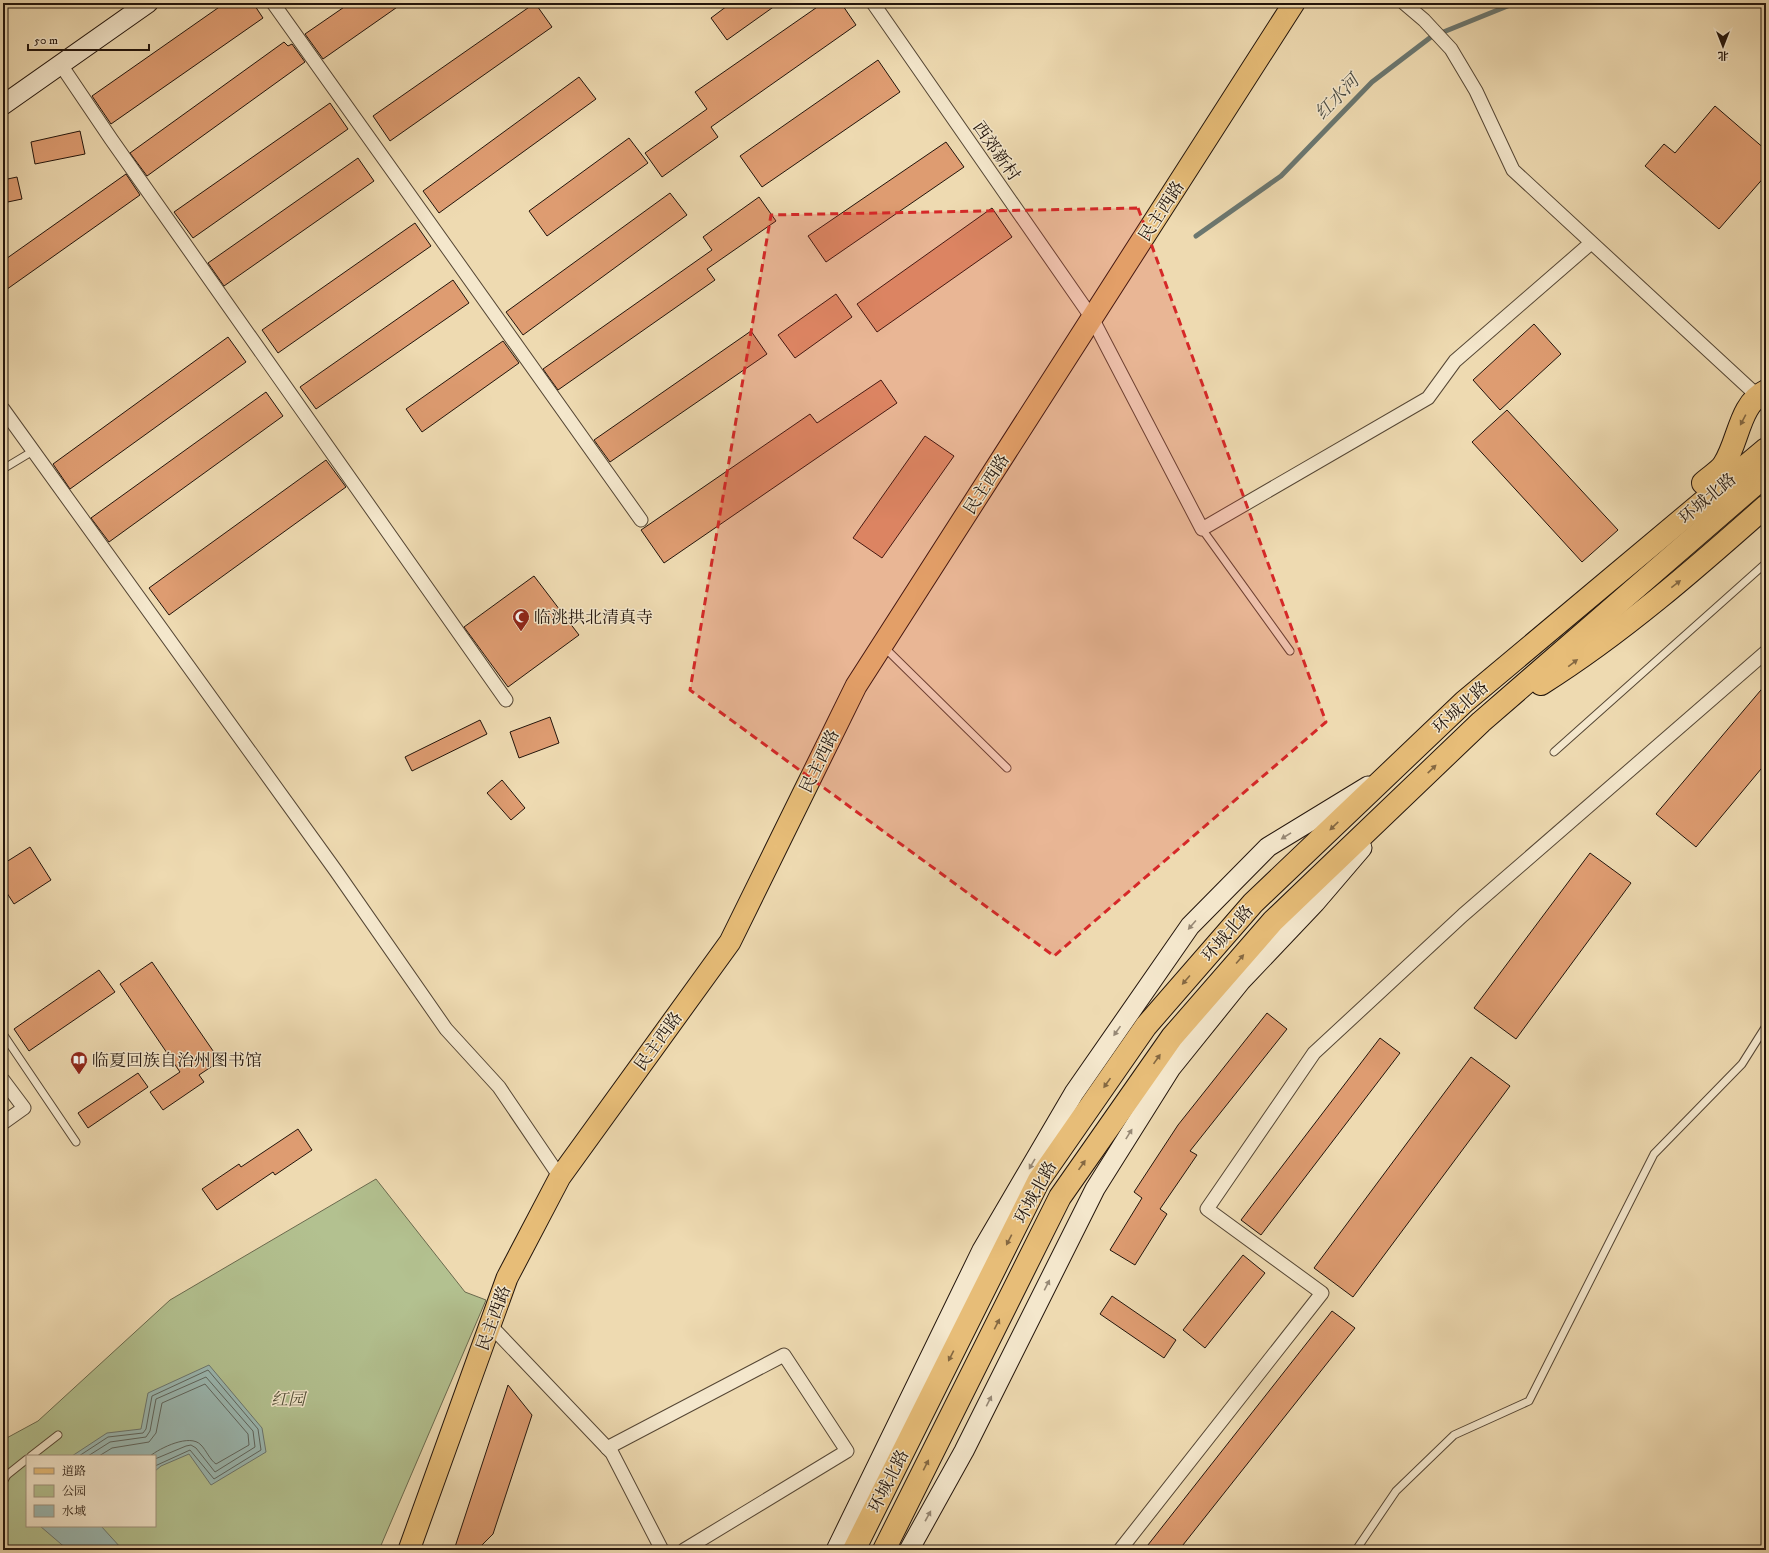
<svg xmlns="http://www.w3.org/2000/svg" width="1769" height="1553" viewBox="0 0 1769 1553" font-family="'IM FELL DW Pica','Noto Serif SC',serif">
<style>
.green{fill:#b3c190;stroke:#6a6a4e;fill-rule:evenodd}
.water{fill:#9bb9b3;stroke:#6b7770}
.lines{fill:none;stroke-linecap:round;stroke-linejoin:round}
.shore{stroke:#5e665f;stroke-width:1}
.stream{stroke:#6b7770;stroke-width:5}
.building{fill:#de9c71;stroke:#22140b}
.service-casing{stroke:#554634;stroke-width:9}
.minor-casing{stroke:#554634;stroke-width:15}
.secondary-casing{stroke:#22140b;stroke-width:21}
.primary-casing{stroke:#22140b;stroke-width:23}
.trunk-casing{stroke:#22140b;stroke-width:24}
.service{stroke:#f4e7cc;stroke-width:7}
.minor{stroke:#f4e7cc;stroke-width:13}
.secondary{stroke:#f4e7cc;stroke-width:19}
.primary{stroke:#e7bd78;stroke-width:21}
.trunk{stroke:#e7bd78;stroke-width:22}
.oneway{fill:#846842}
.oneway2{fill:#968875}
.marked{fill:#d62828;fill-opacity:0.2;stroke:#d62828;stroke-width:3;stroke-dasharray:8 5;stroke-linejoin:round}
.labels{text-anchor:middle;stroke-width:3;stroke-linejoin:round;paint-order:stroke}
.street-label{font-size:17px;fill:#22140b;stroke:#f4e7cc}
.poi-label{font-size:17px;fill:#22140b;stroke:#f4e7cc;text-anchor:start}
.park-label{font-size:17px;font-style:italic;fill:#55513a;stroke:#f4e7cc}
.water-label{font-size:18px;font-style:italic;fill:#4c4e46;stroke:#f4e7cc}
</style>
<rect width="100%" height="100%" fill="#eedab1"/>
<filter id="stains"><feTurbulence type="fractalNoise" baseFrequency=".005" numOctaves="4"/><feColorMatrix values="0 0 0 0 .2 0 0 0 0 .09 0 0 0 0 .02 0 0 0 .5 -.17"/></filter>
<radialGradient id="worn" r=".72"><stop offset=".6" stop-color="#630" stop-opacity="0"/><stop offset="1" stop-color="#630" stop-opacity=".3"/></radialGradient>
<path class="green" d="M376 1179 465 1292 486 1300 379 1550H3V1440L38 1421 170 1300ZM27 1456H155V1526H27Z"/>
<g class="water">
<path d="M209 1365 262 1428 266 1452 211 1485 189 1454 161 1466 155 1471V1456H72L107 1433 141 1429 148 1393Z"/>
<path d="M40 1526H101L121 1548 118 1550H68Z"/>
</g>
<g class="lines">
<g class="shore">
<path d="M79 1456 108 1437 143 1433 146 1429 152 1396 208 1370 258 1429 261 1450 214 1479 190 1450 155 1466"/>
<path d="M88 1456 110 1442 146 1437 150 1431 156 1399 206 1377 253 1431 255 1447 215 1472 196 1448 191 1445 186 1446 155 1459"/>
<path d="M99 1456 112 1448 149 1442 156 1433 162 1403 205 1384 248 1434 249 1445 216 1464C210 1460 206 1450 201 1445 190 1433 160 1448 150 1456"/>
</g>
<path class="stream" d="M1196 236 1281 176 1372 82 1431 37 1515 3"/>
</g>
<g class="building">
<path d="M225 3H253L263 18 111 124 92 96Z"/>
<path d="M350 3H403L323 59 305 34Z"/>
<path d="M535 3 552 27 390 141 373 116Z"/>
<path d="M731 3H779L727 40 711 18Z"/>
<path d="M823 3H841L856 25 711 127 718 137 662 177 645 153 707 109 695 92Z"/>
<path d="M284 42 288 46 292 44 305 62 147 176 130 153Z"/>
<path d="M878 60 900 92 762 187 740 156Z"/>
<path d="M579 77 596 99 439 213 423 191Z"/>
<path d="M330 103 348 129 193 238 174 212Z"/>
<path d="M1715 106 1766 150V175L1719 229 1645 166 1664 144 1675 153Z"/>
<path d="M80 131 85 154 35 164 31 142Z"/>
<path d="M629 138 648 163 547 236 529 211Z"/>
<path d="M946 142 964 167 826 262 808 236Z"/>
<path d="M358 158 374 181 224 286 208 263Z"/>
<path d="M126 174 140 195 3 292V261Z"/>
<path d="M17 177 22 199 3 203V180Z"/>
<path d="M670 193 687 215 523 335 506 312Z"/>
<path d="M759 197 776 221 707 269 715 280 558 390 543 369 712 250 703 237Z"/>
<path d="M992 208 1012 237 877 332 857 304Z"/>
<path d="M415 223 431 246 278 353 262 330Z"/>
<path d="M453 280 469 303 316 409 300 387Z"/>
<path d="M836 294 852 317 795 358 778 335Z"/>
<path d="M1534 324 1561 354 1500 410 1473 380Z"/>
<path d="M751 331 767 354 610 462 594 440Z"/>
<path d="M228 337 246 362 70 489 53 464Z"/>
<path d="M503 341 519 363 422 432 406 409Z"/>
<path d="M881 380 897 403 664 563 641 530 810 414 817 423Z"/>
<path d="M266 392 283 416 109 542 91 518Z"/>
<path d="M1507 410 1618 530 1582 562 1472 442Z"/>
<path d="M925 436 954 456 882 558 853 538Z"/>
<path d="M326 460 346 487 169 615 149 588Z"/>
<path d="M534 576 579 635 508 687 464 627Z"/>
<path d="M1766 684V763L1696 847 1656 814Z"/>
<path d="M550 717 559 743 519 758 510 732Z"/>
<path d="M480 720 487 734 412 771 405 757Z"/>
<path d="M502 780 525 808 511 820 487 793Z"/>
<path d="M30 847 51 880 14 904 3 887V864Z"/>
<path d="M1590 853 1631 883 1516 1039 1474 1008Z"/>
<path d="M152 962 220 1061 199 1075 204 1082 163 1110 150 1092 180 1072 120 984Z"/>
<path d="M99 970 115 992 29 1051 14 1029Z"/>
<path d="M1267 1013 1287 1029 1190 1151 1197 1155 1160 1209 1167 1214 1135 1265 1110 1250 1142 1198 1134 1192 1178 1125Z"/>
<path d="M1380 1038 1400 1053 1261 1235 1241 1220Z"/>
<path d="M1471 1057 1510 1086 1353 1297 1314 1268Z"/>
<path d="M138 1073 148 1087 88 1128 78 1113Z"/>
<path d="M298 1129 312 1150 275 1175 273 1172 217 1210 202 1189 239 1164 241 1167Z"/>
<path d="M1243 1255 1265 1273 1205 1348 1183 1330Z"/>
<path d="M1112 1296 1176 1340 1164 1358 1100 1314Z"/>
<path d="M1332 1311 1355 1328 1179 1550H1144Z"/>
<path d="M508 1385 532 1415 493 1534 477 1550H454Z"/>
</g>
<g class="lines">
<defs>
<g id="service">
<path d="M3 469 33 451"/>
<path d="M1202 529 1290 651"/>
<path d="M884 647 1007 768"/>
<path d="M1554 752 1766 563"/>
<path d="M3 1034 76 1142"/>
<path d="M31 1456 58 1435"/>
<path d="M3 1482 7 1475 27 1459"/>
<path d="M1356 1550 1396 1491 1454 1435 1529 1401 1654 1154 1742 1064 1766 1026"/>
</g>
<g id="minor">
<path d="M273 3 641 520"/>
<path d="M873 3 1092 318 1202 529 1428 398 1455 361 1591 243"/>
<path d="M1404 3 1424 20 1451 49 1476 91 1513 170 1762 400"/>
<path d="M61 65 111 139 506 700"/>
<path d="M3 409 336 871 446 1029 499 1087 560 1177"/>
<path d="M3 1080 24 1108 3 1123"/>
<path d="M490 1325 612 1453 662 1550"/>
<path d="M607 1448 784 1355 847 1451 684 1550"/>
<path d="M1120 1550 1322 1293 1207 1209 1314 1053 1463 915 1766 652"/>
</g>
<g id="secondary">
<path d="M3 105 148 3"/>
<path d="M836 1550 982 1250 1074 1093 1190 926 1268 847 1368 786"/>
<path d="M909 1550 964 1451 1095 1189 1171 1068 1241 981 1315 903 1362 848"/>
</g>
<path id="primary" d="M409 1550 507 1278 560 1177 730 942 856 686 1294 3"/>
<g id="trunk">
<path d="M1703 483C1709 477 1720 471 1724 464 1739 441 1739 404 1766 391"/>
<path d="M1541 684C1622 633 1695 569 1766 506"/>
<path d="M854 1550 1039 1180 1146 1026 1253 903 1464 702 1766 449"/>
<path d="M884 1550 1060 1197 1172 1037 1273 921 1481 722 1766 475"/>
</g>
</defs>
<use href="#service" class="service-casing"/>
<use href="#minor" class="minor-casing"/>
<use href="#secondary" class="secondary-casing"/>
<use href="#primary" class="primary-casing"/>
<use href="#trunk" class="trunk-casing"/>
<use href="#service" class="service"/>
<use href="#minor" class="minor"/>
<use href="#secondary" class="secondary"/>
<use href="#primary" class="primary"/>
<use href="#trunk" class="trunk"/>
</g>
<defs><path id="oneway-solid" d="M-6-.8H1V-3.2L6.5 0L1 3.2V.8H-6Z"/></defs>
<g class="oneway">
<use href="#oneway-solid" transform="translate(1743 420) rotate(118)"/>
<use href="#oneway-solid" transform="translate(1676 584) rotate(-38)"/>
<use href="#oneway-solid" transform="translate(1573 663) rotate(-37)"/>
<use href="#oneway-solid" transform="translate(1432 769) rotate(-44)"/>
<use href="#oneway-solid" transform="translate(1334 826) rotate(136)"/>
<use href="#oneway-solid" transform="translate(1240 959) rotate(-49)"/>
<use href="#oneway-solid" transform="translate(1186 980) rotate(131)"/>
<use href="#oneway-solid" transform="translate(1157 1059) rotate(-55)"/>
<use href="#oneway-solid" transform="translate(1107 1083) rotate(125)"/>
<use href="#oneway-solid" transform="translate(1082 1165) rotate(-55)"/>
<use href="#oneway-solid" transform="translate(1009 1240) rotate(117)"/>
<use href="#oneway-solid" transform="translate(997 1324) rotate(-63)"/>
<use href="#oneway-solid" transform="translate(951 1356) rotate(117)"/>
<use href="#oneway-solid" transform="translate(926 1465) rotate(-63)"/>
</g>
<g class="oneway2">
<use href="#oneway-solid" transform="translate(1286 836) rotate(148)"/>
<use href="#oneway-solid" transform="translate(1192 925) rotate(131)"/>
<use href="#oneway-solid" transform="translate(1117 1031) rotate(125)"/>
<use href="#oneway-solid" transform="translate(1129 1134) rotate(-58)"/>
<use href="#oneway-solid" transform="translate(1032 1164) rotate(120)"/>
<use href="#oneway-solid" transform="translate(1047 1285) rotate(-63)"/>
<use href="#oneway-solid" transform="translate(989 1401) rotate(-63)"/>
<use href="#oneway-solid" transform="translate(928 1516) rotate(-61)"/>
</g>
<path class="marked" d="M1138 208 1326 722 1054 956 690 690 771 215Z"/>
<defs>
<symbol id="mosque-pin" viewBox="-11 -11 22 30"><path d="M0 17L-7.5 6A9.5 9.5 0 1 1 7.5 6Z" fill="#8f2418" stroke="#f4e7cc"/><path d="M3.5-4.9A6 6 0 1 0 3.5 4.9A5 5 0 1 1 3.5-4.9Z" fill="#fff"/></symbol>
<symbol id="library-pin" viewBox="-11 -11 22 30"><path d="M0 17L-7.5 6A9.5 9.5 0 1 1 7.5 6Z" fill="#8f2418" stroke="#f4e7cc"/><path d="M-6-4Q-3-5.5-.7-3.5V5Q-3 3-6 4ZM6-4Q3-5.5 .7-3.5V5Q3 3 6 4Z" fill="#fff"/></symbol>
</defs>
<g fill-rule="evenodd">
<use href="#mosque-pin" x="511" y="607" width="20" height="27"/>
<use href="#library-pin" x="69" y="1050" width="20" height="27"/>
</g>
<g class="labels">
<g class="street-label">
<text transform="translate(997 151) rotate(55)" y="6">西郊新村</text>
<text transform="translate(1161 211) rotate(-57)" y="6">民主西路</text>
<text transform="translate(986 484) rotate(-57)" y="6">民主西路</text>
<text transform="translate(1707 498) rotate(-40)" y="6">环城北路</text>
<text transform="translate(1460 707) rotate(-42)" y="6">环城北路</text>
<text transform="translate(819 761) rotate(-64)" y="6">民主西路</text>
<text transform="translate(1227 933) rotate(-49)" y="6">环城北路</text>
<text transform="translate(658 1041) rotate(-54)" y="6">民主西路</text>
<text transform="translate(1035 1192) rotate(-61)" y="6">环城北路</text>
<text transform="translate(493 1318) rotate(-70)" y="6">民主西路</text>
<text transform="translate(888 1481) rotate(-63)" y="6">环城北路</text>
</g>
<g class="poi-label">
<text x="534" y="623">临洮拱北清真寺</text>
<text x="92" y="1066">临夏回族自治州图书馆</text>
</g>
<g class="park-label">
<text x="288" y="1405">红园</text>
</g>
<g class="water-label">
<text transform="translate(1337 97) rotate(-46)" y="6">红水河</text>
</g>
</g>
<rect width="1769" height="1553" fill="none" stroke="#eedab1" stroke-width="16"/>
<rect x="4" y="4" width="1761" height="1545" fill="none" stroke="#22140b" stroke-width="2"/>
<rect x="8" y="8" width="1753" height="1537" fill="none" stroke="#22140b"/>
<rect x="26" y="1455" width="130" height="72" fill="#f4e7cc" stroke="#a0937f"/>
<rect x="34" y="1468" width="20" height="6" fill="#e7bd78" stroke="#a0937f"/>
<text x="62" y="1475" font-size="12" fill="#22140b">道路</text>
<rect x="34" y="1485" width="20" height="12" fill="#b3c190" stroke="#a0937f"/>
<text x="62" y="1495" font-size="12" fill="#22140b">公园</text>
<rect x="34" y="1505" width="20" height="12" fill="#9bb9b3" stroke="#a0937f"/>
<text x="62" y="1515" font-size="12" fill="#22140b">水域</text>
<g transform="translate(1723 46) rotate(180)" stroke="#f4e7cc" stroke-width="3" paint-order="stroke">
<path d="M0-3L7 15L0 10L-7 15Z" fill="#22140b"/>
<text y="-6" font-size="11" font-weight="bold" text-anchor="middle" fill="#22140b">北</text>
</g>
<path d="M28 44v6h121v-6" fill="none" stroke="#22140b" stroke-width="2"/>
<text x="34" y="44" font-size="12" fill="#22140b" stroke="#f4e7cc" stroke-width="3" paint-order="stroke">50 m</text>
<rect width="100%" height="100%" filter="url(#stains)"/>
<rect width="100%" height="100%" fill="url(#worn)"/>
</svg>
